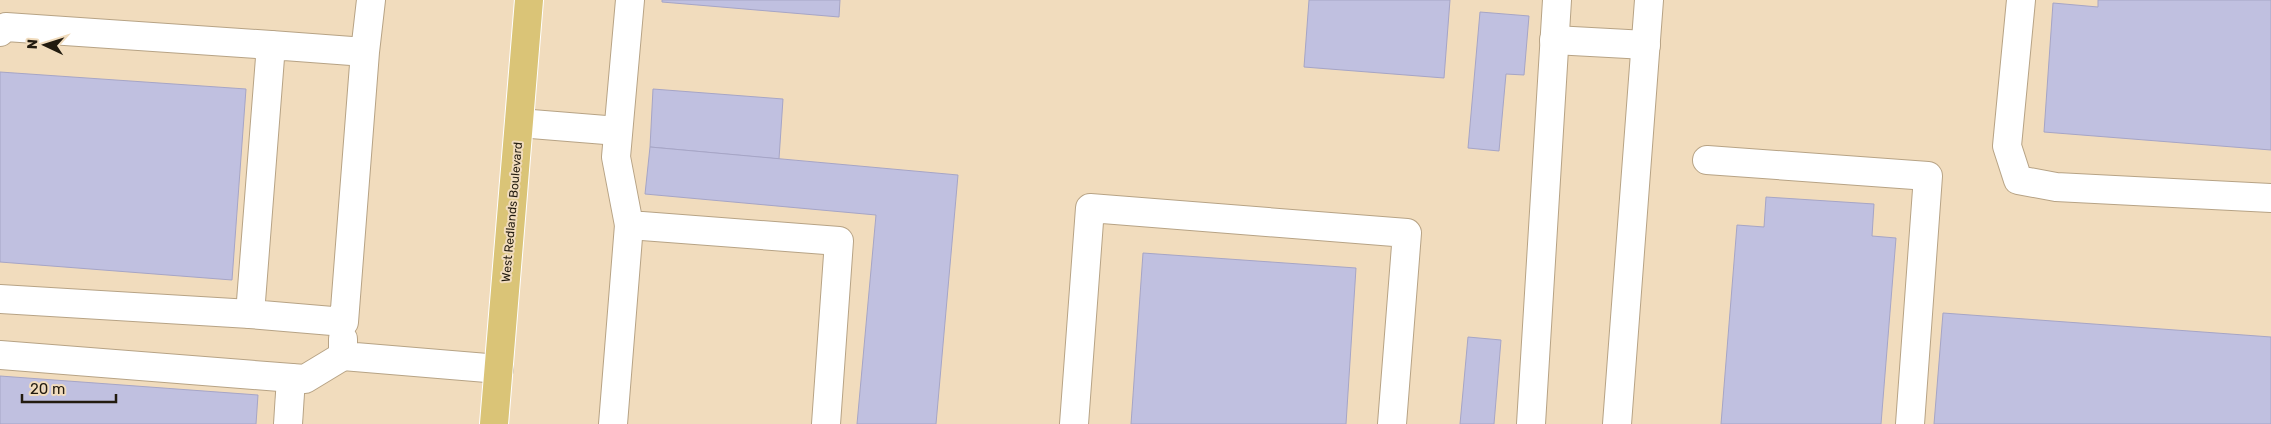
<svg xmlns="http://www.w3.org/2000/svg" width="2271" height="424" viewBox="0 0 2271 424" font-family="Rubik,sans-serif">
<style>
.building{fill:#c0c0e0;stroke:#a6a5c6}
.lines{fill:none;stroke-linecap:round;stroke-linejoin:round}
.minor-casing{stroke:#b7a385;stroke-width:30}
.major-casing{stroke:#fff;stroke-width:30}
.minor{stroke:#fff;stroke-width:28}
.major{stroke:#dac477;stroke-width:28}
.labels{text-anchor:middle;stroke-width:4;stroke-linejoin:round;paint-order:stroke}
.street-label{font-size:12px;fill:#221b0f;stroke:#f1dcbd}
</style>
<rect width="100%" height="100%" fill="#f1dcbd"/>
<g class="building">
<path d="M662 0H840L839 17 662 2Z"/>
<path d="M1309 0H1450L1444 78 1304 67Z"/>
<path d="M2098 0H2271V150L2044 132 2053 3 2098 7Z"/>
<path d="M1480 12 1529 16 1524 75 1506 74 1499 151 1468 148Z"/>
<path d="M0 72 246 89 232 280 0 262Z"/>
<path d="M653 89 783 99 779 159 650 147Z"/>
<path d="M650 147 958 175 936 424H857L876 215 645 194Z"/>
<path d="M1766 197 1874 204 1872 236 1896 238 1881 424H1721L1737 225 1764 227Z"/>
<path d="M1143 253 1356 268 1346 424H1131Z"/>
<path d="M1943 313 2271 337V424H1934Z"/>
<path d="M1468 337 1501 340 1494 424H1460Z"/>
<path d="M0 376 258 395 256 424H0Z"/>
</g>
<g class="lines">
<defs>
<g id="minor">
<path d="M630 0 616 157 629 225 839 241 826 424"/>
<path d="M2021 0 2007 146 2018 180 2056 187 2271 198"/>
<path d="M0 32 6 27 271 45"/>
<path d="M1554 40 1646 45"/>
<path d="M365 52 271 45 250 314 344 322 365 52 371 0"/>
<path d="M519 123 618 131"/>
<path d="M1707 160 1928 176 1910 424"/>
<path d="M0 299 250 314"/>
<path d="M343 339V356L499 369"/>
<path d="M0 355 305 379 343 356"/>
<path d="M288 424 291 378"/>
<path d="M613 424 629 225"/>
<path d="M1074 424 1090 208 1407 233 1392 424"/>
<path d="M1531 424 1557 0"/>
<path d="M1617 424 1649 0"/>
</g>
<path id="major" d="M494 424 529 0"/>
</defs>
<use href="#minor" class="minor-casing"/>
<use href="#major" class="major-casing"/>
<use href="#minor" class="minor"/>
<use href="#major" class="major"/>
</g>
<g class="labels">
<g class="street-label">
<text transform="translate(512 212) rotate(-85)" y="4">West Redlands Boulevard</text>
</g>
</g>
<g transform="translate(45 45) rotate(274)" stroke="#f1dcbd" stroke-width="4" paint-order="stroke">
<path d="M0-4L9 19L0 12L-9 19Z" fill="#221b0f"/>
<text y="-8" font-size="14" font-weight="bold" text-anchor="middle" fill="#221b0f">N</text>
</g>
<path d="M22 394v8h94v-8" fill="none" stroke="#221b0f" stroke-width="2.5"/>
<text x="30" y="394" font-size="15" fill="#221b0f" stroke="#f1dcbd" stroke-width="4" paint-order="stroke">20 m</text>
</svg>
